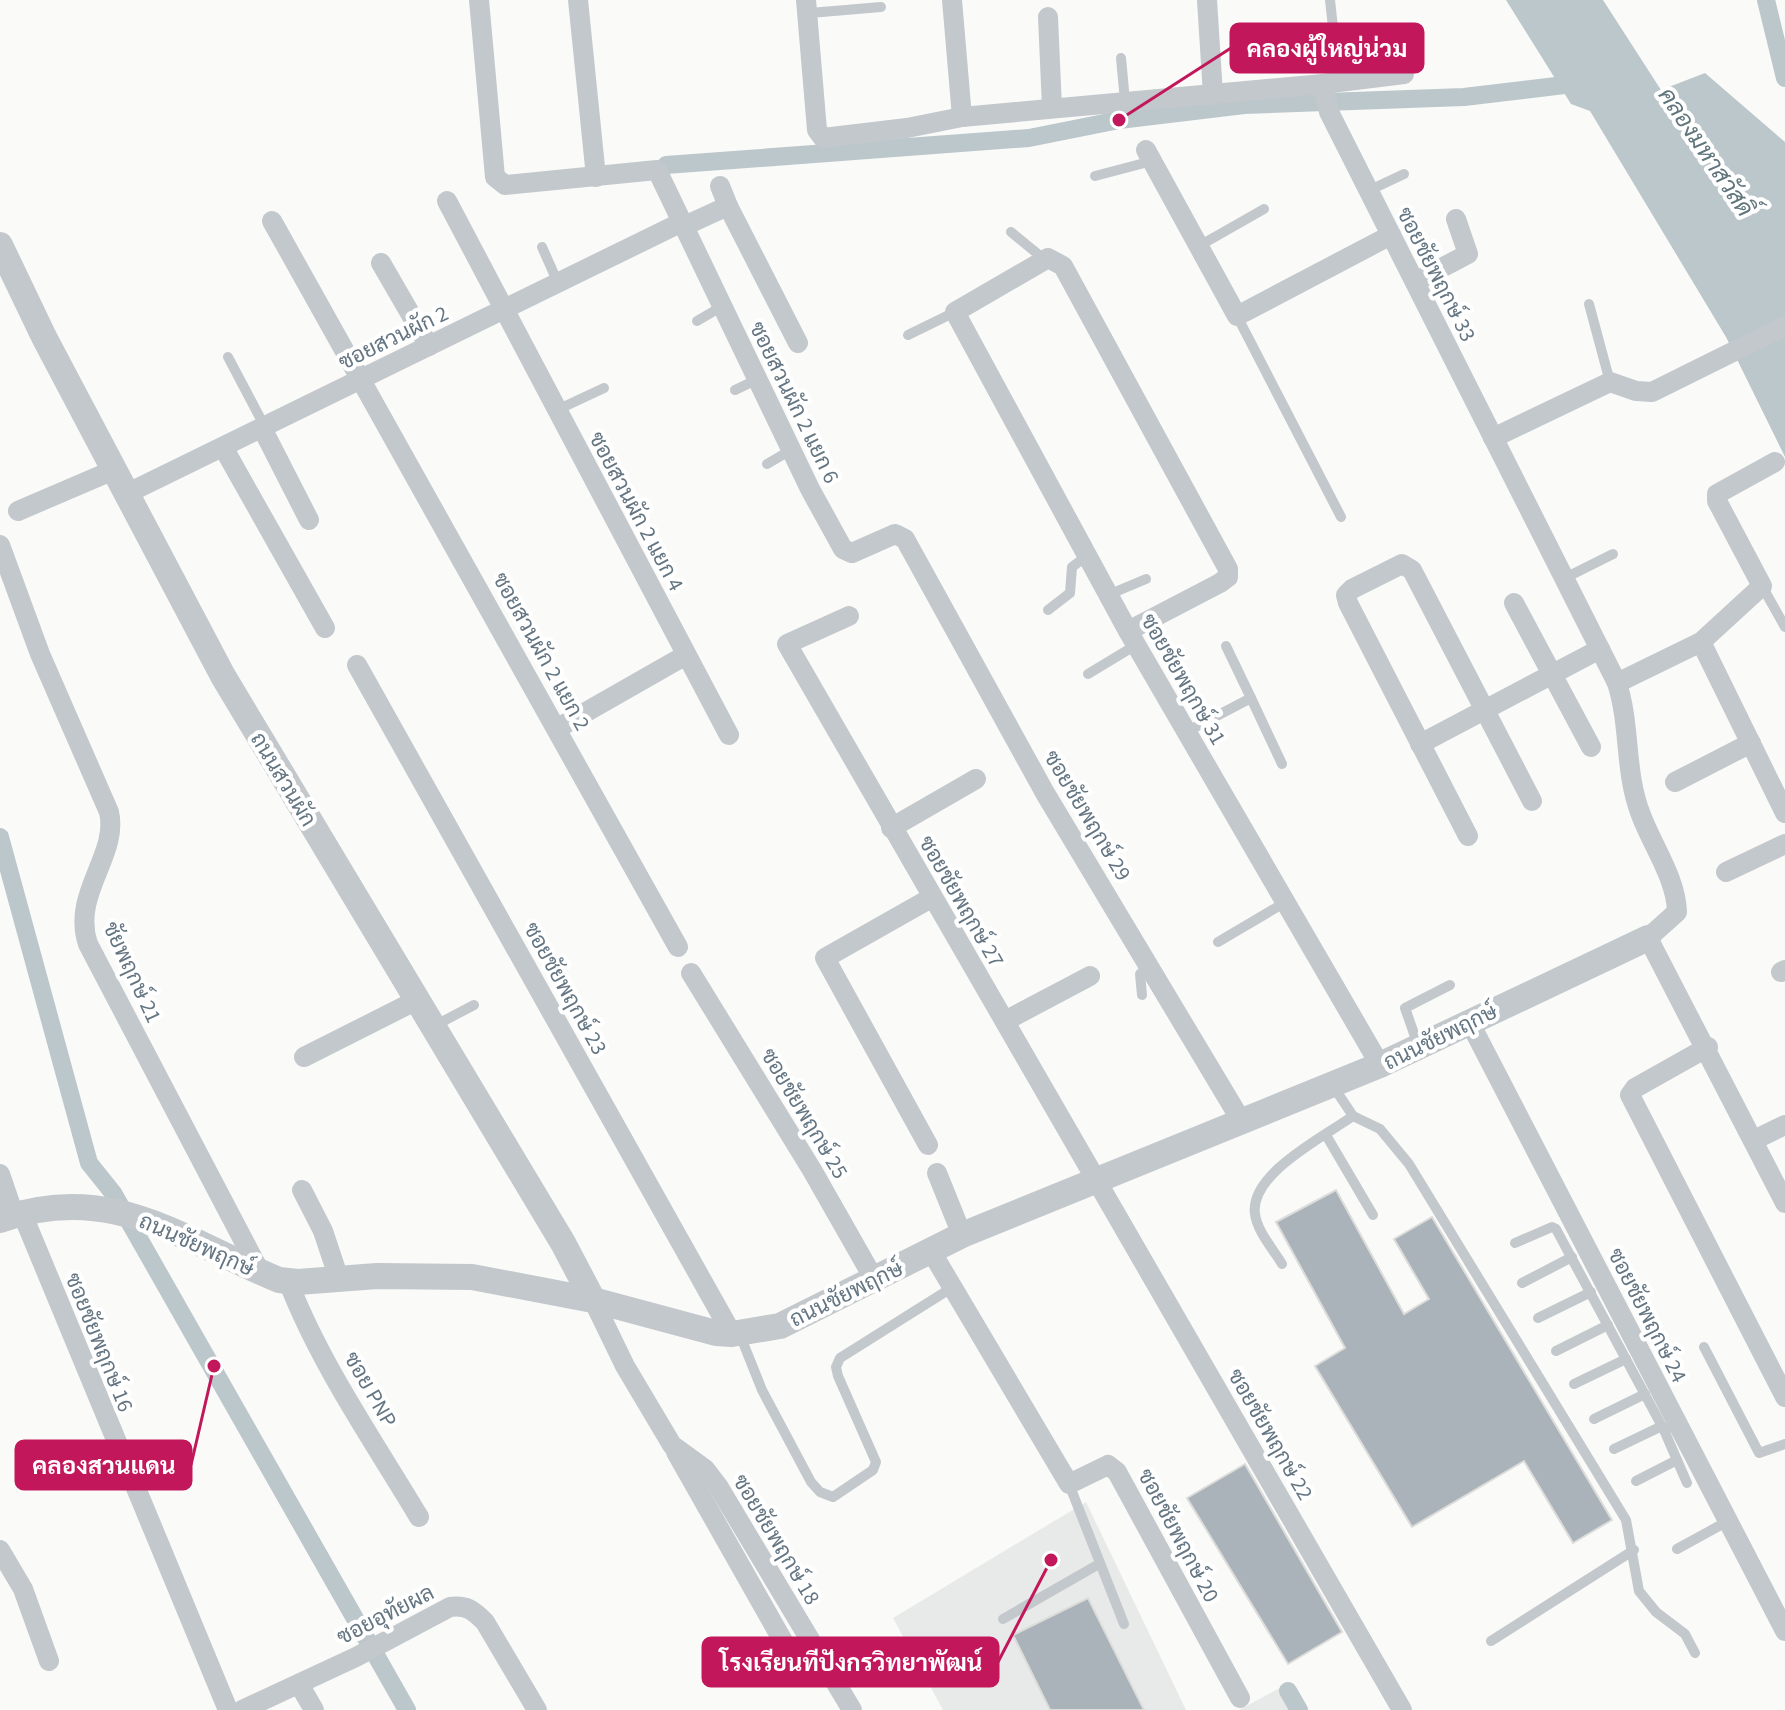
<svg xmlns="http://www.w3.org/2000/svg" width="1785" height="1710" viewBox="0 0 1785 1710" font-family="'Source Sans 3',Sarabun,sans-serif">
<style>
.built{fill:#e8e9e9}
.water{fill:#bbc7cb}
.lines{fill:none;stroke-linecap:round;stroke-linejoin:round}
.canal{stroke:#bbc7cb;stroke-width:18}
.building{fill:#aab3b9;stroke:#dcdcda;stroke-width:2}
.service{stroke:#c3c8cc;stroke-width:10}
.minor{stroke:#c3c8cc;stroke-width:20}
.tertiary{stroke:#c3c8cc;stroke-width:26}
.labels{text-anchor:middle;stroke-width:8;stroke-linejoin:round;paint-order:stroke}
.street-label{font-size:22px;fill:#657683;stroke:#fff}
.water-label{font-size:24px;font-style:italic;fill:#60757c;stroke:#fff}
.leader{fill:none;stroke:#c2185b;stroke-width:3}
.callout-dot{fill:#c2185b;stroke:#fff;stroke-width:3}
.callout{fill:#c2185b;stroke:#c2185b;stroke-width:3}
.callout-label{font-size:24px;text-anchor:middle;font-weight:bold;fill:#fff}
</style>
<rect width="100%" height="100%" fill="#fafaf8"/>
<g class="built">
<path d="M1086 1502 1186 1710H943L893 1618Z"/>
<path d="M1289 1683 1305 1710H1239Z"/>
</g>
<path class="water" d="M1506 0H1603L1661 90 1705 73 1785 142V457L1726 337 1590 111 1571 104Z"/>
<g class="lines">
<g class="canal">
<path d="M1766 0 1785 78"/>
<path d="M666 165 1029 138 1119 120 1244 105 1464 97 1581 83"/>
<path d="M0 837 89 1163 113 1193 407 1710"/>
<path d="M1288 1691 1299 1710"/>
</g>
</g>
<g class="building">
<path d="M1336 1190 1404 1314 1429 1299 1394 1239 1432 1217 1612 1520 1573 1543 1524 1461 1412 1527 1315 1366 1345 1348 1276 1222Z"/>
<path d="M1245 1464 1342 1632 1288 1664 1187 1498Z"/>
<path d="M1088 1598 1144 1710H1050L1013 1635Z"/>
</g>
<g class="lines">
<g class="service">
<path d="M1330 0 1339 83"/>
<path d="M810 13 881 7"/>
<path d="M1121 58 1125 101"/>
<path d="M1095 176 1152 161"/>
<path d="M1368 191 1404 174"/>
<path d="M1011 232 1044 259"/>
<path d="M1199 246 1264 209"/>
<path d="M542 247 558 283"/>
<path d="M1589 304 1610 382"/>
<path d="M1237 316 1341 517"/>
<path d="M697 321 721 307"/>
<path d="M908 335 955 312"/>
<path d="M228 357 265 427"/>
<path d="M735 390 756 380"/>
<path d="M557 410 604 388"/>
<path d="M767 464 791 450"/>
<path d="M1565 578 1613 554"/>
<path d="M1762 586 1785 627"/>
<path d="M1108 595 1146 579"/>
<path d="M1048 610 1070 593 1072 567 1087 556"/>
<path d="M1226 646 1251 698"/>
<path d="M1088 674 1136 645"/>
<path d="M1186 732 1251 698 1282 764"/>
<path d="M1218 942 1284 903"/>
<path d="M1142 995 1140 974 1149 966"/>
<path d="M434 1026 474 1005"/>
<path d="M1418 1045 1405 1008 1450 985"/>
<path d="M1333 1086 1353 1116 1380 1129 1409 1164 1626 1520 1639 1591 1656 1612 1685 1634 1695 1653"/>
<path d="M1326 1135 1373 1215"/>
<path d="M1515 1243 1552 1227 1556 1229 1664 1430 1677 1423"/>
<path d="M1282 1264C1273 1249 1257 1231 1255 1214 1249 1174 1325 1136 1353 1116"/>
<path d="M1522 1283 1572 1257"/>
<path d="M1538 1318 1591 1292"/>
<path d="M740 1335 762 1390 811 1482 820 1492 833 1497 873 1470 876 1462 838 1376 836 1367 840 1358 953 1287"/>
<path d="M1704 1347 1759 1453 1785 1444"/>
<path d="M1556 1351 1608 1325"/>
<path d="M1574 1384 1626 1359"/>
<path d="M1594 1419 1645 1394"/>
<path d="M1664 1430 1687 1483"/>
<path d="M1614 1449 1662 1426"/>
<path d="M1636 1481 1677 1460"/>
<path d="M1069 1484 1124 1624"/>
<path d="M1677 1549 1728 1521"/>
<path d="M1003 1619 1099 1564"/>
<path d="M1491 1641 1634 1550"/>
</g>
<g class="minor">
<path d="M479 0 495 177 505 185 657 170 810 489 843 549 852 553 895 534 905 539 1045 793 1242 1122"/>
<path d="M578 0 596 177"/>
<path d="M806 0 817 130 823 138 907 128 962 117 1323 84 1329 112 1617 683C1631 727 1624 772 1641 815 1653 847 1676 878 1677 912L1648 938 1785 1203"/>
<path d="M952 0 962 117"/>
<path d="M1207 0 1213 95"/>
<path d="M1048 17 1052 108"/>
<path d="M1323 84 1404 74"/>
<path d="M1146 150 1237 316 1391 235"/>
<path d="M447 201 729 735"/>
<path d="M728 206 798 343"/>
<path d="M272 221 678 947"/>
<path d="M682 227 728 206 720 186"/>
<path d="M381 263 429 346"/>
<path d="M1415 282 1468 254 1456 219"/>
<path d="M262 428 309 520"/>
<path d="M1493 438 1610 382 1636 391 1652 392 1785 326"/>
<path d="M223 447 325 628"/>
<path d="M126 494 680 223"/>
<path d="M18 511 116 469"/>
<path d="M0 545 40 654 109 812C119 855 71 894 88 944L260 1272"/>
<path d="M1514 603 1591 747"/>
<path d="M849 616 787 644 1402 1710"/>
<path d="M1128 631 1220 583 1228 577V569L1063 266 1048 258 955 312 1128 631 1380 1065"/>
<path d="M1701 642 1785 813"/>
<path d="M357 665 732 1334"/>
<path d="M1617 683 1701 642 1762 586 1717 501V494L1775 462"/>
<path d="M558 728 686 655"/>
<path d="M1420 744 1600 649"/>
<path d="M1675 782 1751 743"/>
<path d="M891 828 976 779"/>
<path d="M1468 836 1348 603 1346 595 1352 589 1402 564 1412 570 1532 801"/>
<path d="M1726 872 1785 844"/>
<path d="M1781 972 1785 970"/>
<path d="M691 973 812 1170 874 1279"/>
<path d="M1005 1021 1090 976"/>
<path d="M1469 1021 1785 1631"/>
<path d="M1708 1047 1635 1088 1630 1095 1785 1397"/>
<path d="M304 1057 417 1000"/>
<path d="M1754 1140 1785 1125"/>
<path d="M928 1145 825 958 931 898"/>
<path d="M937 1173 962 1235"/>
<path d="M0 1174 14 1215"/>
<path d="M302 1190 323 1231 339 1279"/>
<path d="M22 1213 228 1710"/>
<path d="M931 1251 1069 1484 1108 1465 1117 1472 1240 1698"/>
<path d="M288 1281C320 1364 373 1440 419 1517"/>
<path d="M593 1300 625 1366 672 1445 705 1469 718 1486 852 1710"/>
<path d="M676 1452 792 1657"/>
<path d="M0 1550 23 1589 49 1661"/>
<path d="M299 1684 314 1710"/>
<path d="M242 1710 356 1657 450 1607C467 1605 473 1610 485 1622L537 1710"/>
</g>
<g class="tertiary">
<path d="M0 245 44 337 223 676 563 1243 593 1300"/>
<path d="M0 1220C111 1180 182 1240 279 1280L298 1282 377 1276 472 1277 593 1300 716 1333 732 1334 780 1326 962 1235 1380 1065 1648 938"/>
</g>
</g>
<g class="labels">
<g class="street-label">
<text transform="translate(1437 274) rotate(63)" y="8">ซอยชัยพฤกษ์ 33</text>
<text transform="translate(393 337) rotate(-26)" y="8">ซอยสวนผัก 2</text>
<text transform="translate(795 402) rotate(64)" y="8">ซอยสวนผัก 2 แยก 6</text>
<text transform="translate(637 511) rotate(62)" y="8">ซอยสวนผัก 2 แยก 4</text>
<text transform="translate(542 651) rotate(61)" y="8">ซอยสวนผัก 2 แยก 2</text>
<text transform="translate(1184 679) rotate(60)" y="8">ซอยชัยพฤกษ์ 31</text>
<text transform="translate(284 779) rotate(59)" y="8">ถนนสวนผัก</text>
<text transform="translate(1088 815) rotate(59)" y="8">ซอยชัยพฤกษ์ 29</text>
<text transform="translate(962 901) rotate(60)" y="8">ซอยชัยพฤกษ์ 27</text>
<text transform="translate(133 972) rotate(65)" y="8">ชัยพฤกษ์ 21</text>
<text transform="translate(566 988) rotate(61)" y="8">ซอยชัยพฤกษ์ 23</text>
<text transform="translate(1440 1036) rotate(-26)" y="8">ถนนชัยพฤกษ์</text>
<text transform="translate(805 1113) rotate(59)" y="8">ซอยชัยพฤกษ์ 25</text>
<text transform="translate(197 1244) rotate(24)" y="8">ถนนชัยพฤกษ์</text>
<text transform="translate(846 1293) rotate(-26)" y="8">ถนนชัยพฤกษ์</text>
<text transform="translate(1648 1315) rotate(63)" y="8">ซอยชัยพฤกษ์ 24</text>
<text transform="translate(100 1342) rotate(68)" y="8">ซอยชัยพฤกษ์ 16</text>
<text transform="translate(371 1389) rotate(60)" y="8">ซอย PNP</text>
<text transform="translate(1271 1434) rotate(60)" y="8">ซอยชัยพฤกษ์ 22</text>
<text transform="translate(1179 1535) rotate(62)" y="8">ซอยชัยพฤกษ์ 20</text>
<text transform="translate(777 1539) rotate(59)" y="8">ซอยชัยพฤกษ์ 18</text>
<text transform="translate(385 1614) rotate(-27)" y="8">ซอยอุทัยผล</text>
</g>
<g class="water-label">
<text transform="translate(1706 152) rotate(56)" y="8">คลองมหาสวัสดิ์</text>
</g>
</g>
<path class="leader" d="M1119 120L1231 48M214 1366L191 1465M1051 1560L998 1662"/>
<g class="callout-dot">
<circle cx="1119" cy="120" r="8"/>
<circle cx="214" cy="1366" r="8"/>
<circle cx="1051" cy="1560" r="8"/>
</g>
<g class="callout">
<rect x="1231" y="24" width="192" height="48" rx="8"/>
<rect x="16" y="1441" width="175" height="48" rx="8"/>
<rect x="703" y="1638" width="295" height="48" rx="8"/>
</g>
<g class="callout-label">
<text x="1327" y="57">คลองผู้ใหญ่น่วม</text>
<text x="104" y="1474">คลองสวนแดน</text>
<text x="851" y="1671">โรงเรียนทีปังกรวิทยาพัฒน์</text>
</g>
</svg>
